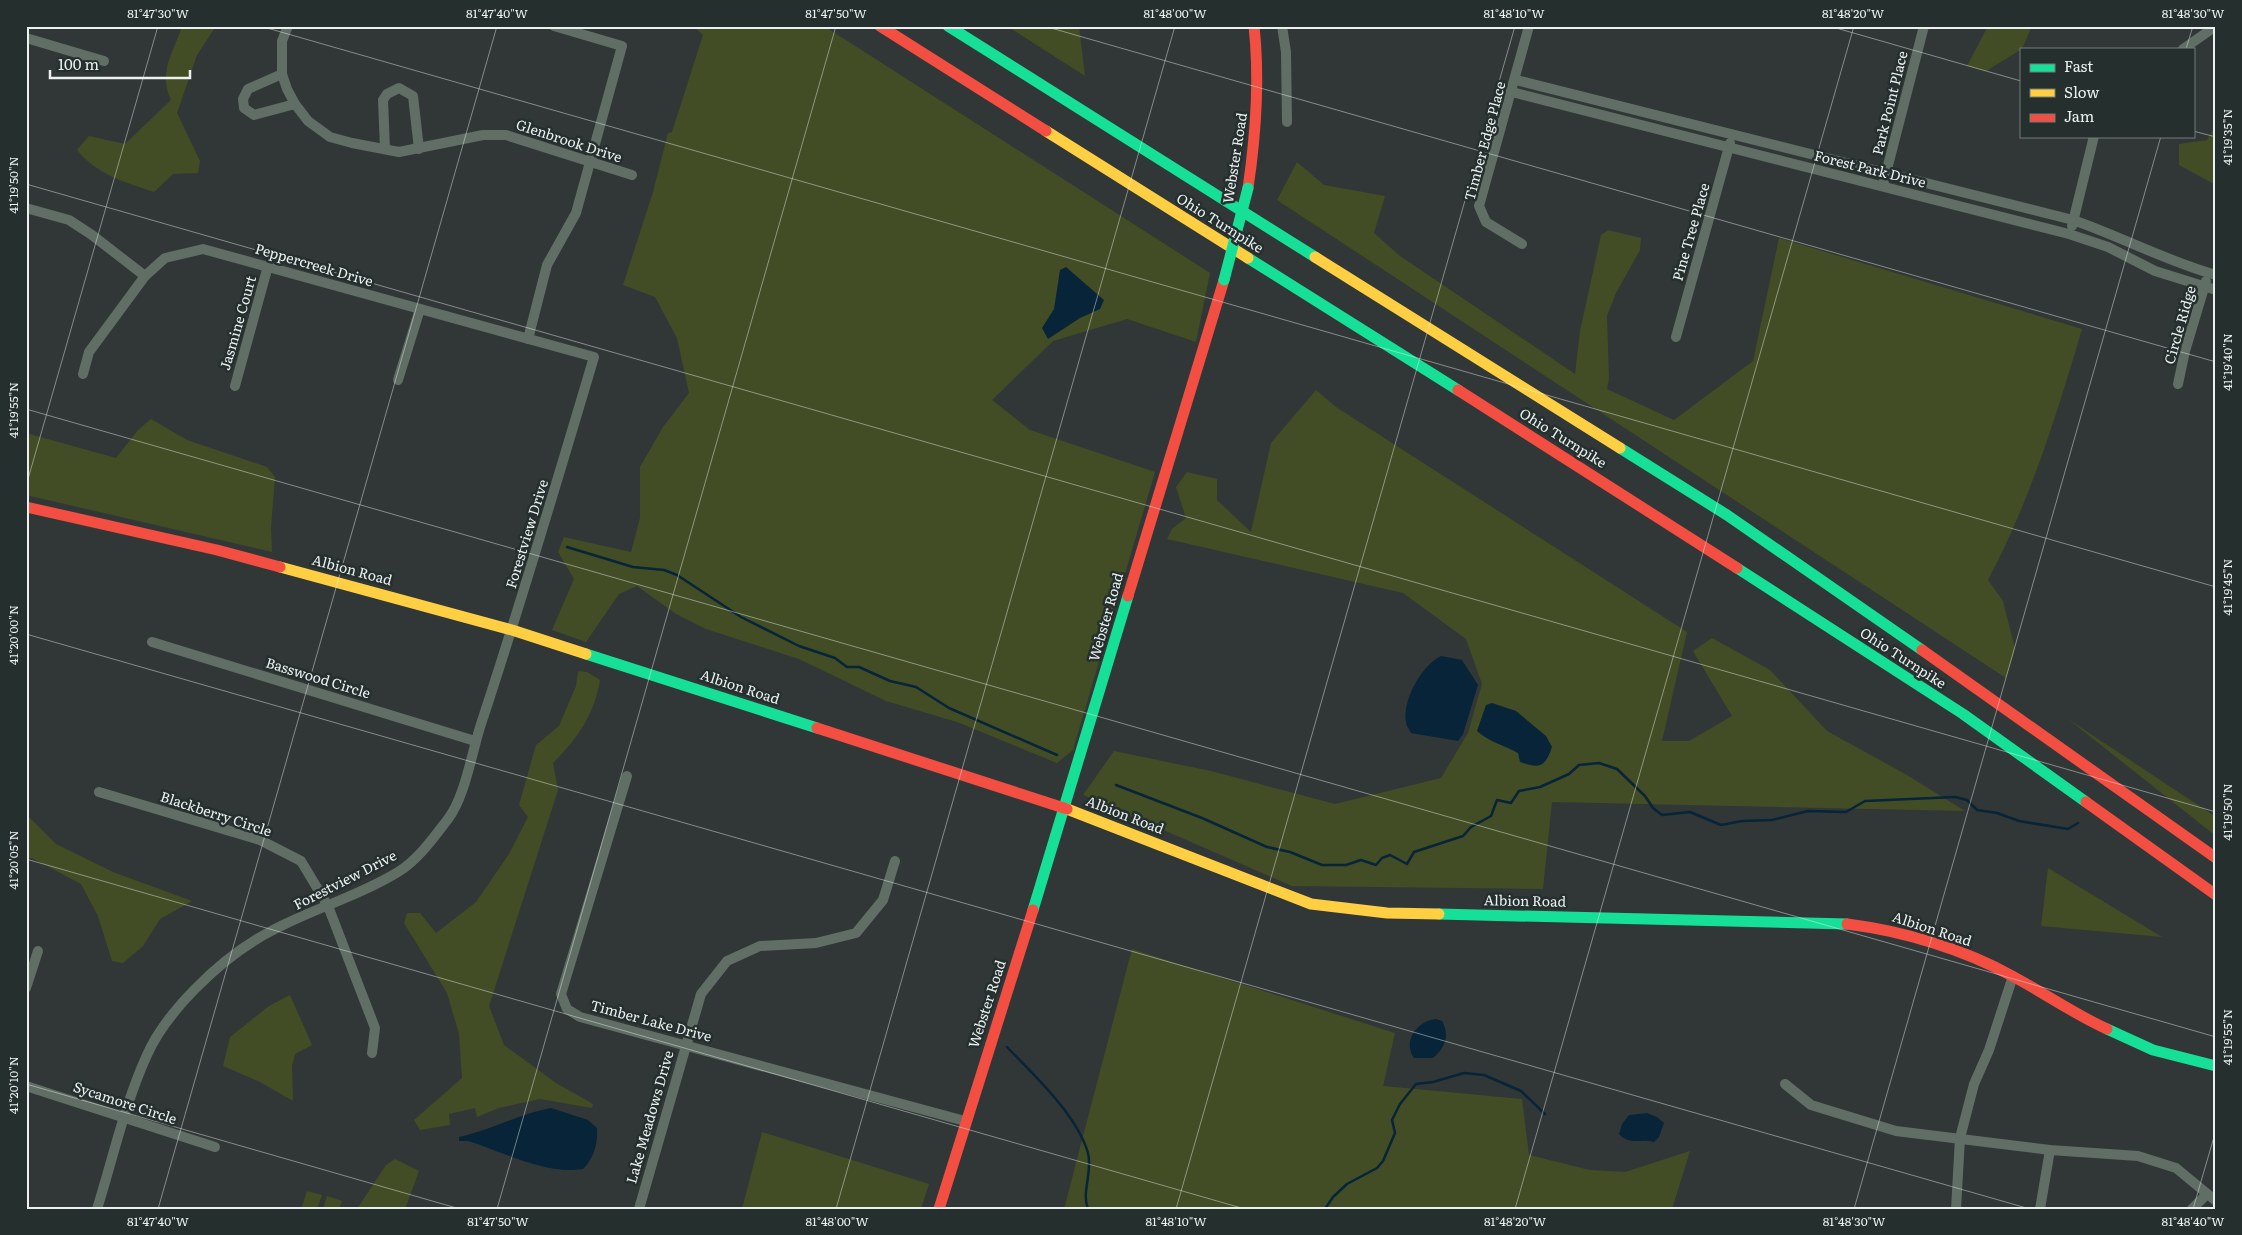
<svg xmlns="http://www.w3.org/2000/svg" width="2242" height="1235" viewBox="0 0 2242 1235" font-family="Literata,serif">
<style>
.green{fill:#424d25}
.water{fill:#072438}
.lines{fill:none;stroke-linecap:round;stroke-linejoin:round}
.stream{stroke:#072438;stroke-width:2.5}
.street{stroke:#616e66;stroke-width:10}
.fast{stroke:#16e098;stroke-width:11}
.slow{stroke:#ffcf43;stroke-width:11}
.jam{stroke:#f24e42;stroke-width:11}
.fast-bridge{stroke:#16e098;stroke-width:11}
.ticks{fill:none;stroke:#eaf1f0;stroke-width:1;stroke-opacity:0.45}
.labels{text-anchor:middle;stroke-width:5;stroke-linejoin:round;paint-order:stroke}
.street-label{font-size:14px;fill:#eaf1f0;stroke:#252f2d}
.neatline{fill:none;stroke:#eaf1f0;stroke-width:2}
.ticks-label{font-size:12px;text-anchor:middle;fill:#eaf1f0}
</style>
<rect width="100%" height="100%" fill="#313736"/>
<g class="green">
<path d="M182 26H216L197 55 177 113 200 161 198 173 173 174 154 192C124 182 98 175 77 150L89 136 125 144 171 100C158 72 173 54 182 26Z"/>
<path d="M693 26H824L1210 273 1196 342 1127 319 1053 341 992 400 1030 430 1155 472 1073 750 1057 763 957 722 886 701 799 659 706 629 676 614 637 586 619 594 586 642 552 630 574 579 558 552 564 537 631 552 640 518V467L663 427 689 393 677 338 655 297 623 285 653 192 668 133 672 132 703 35Z"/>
<path d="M1007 26H1079L1085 76Z"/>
<path d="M1988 26H2032L2022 49 1986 71 1967 66Z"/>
<path d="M2216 124V182L2212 183 2179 165V144L2207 140Z"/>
<path d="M1297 162 1324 185 1385 196 1374 233 1400 256 1575 374 1580 331 1601 235 1608 230 1641 238 1640 250 1616 293 1607 316 1609 378 1607 389 1674 420 1753 361 1779 238 2082 329C2057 414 2030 501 1988 580L2003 601 2015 649 2006 678 1277 200Z"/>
<path d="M1316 390 1336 407 1687 632 1662 741H1689L1732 716 1693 651 1712 638 1770 670 1827 731 1907 775 1965 811 1552 802 1543 889 1292 886 1083 795 1114 751 1211 771 1335 804 1441 778 1468 733 1482 684 1466 639 1403 593 1167 539 1172 529 1186 518 1176 487 1187 472 1217 479V500L1251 532 1271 443Z"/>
<path d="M151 419 187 440 267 467 275 477 271 528 272 552 26 495V433L116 458 138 430Z"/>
<path d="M578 671 587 672 600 680C594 715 578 738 553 763L558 790 489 1006 504 1045 556 1083 593 1104 592 1108 540 1099 499 1108 477 1117 475 1108 449 1114 450 1125 420 1130 414 1120 462 1078 459 1034 447 993 404 923 407 913H420L436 933 476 902 509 854 528 817 519 805 536 745 559 726 576 686Z"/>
<path d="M2068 719 2216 817V836Z"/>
<path d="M26 814 56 844 113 872 192 901 160 919 143 946 123 963 112 961 98 916 81 884 32 858H26Z"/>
<path d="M2048 868 2162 937 2041 926Z"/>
<path d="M1132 949 1395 1033 1383 1086 1522 1099 1529 1155 1590 1170 1625 1172 1690 1151 1672 1209H1064Z"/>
<path d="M290 995 312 1045 295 1054 292 1066 293 1101 260 1082 223 1066 230 1037 269 1006Z"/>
<path d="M762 1132 929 1184 921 1209H742Z"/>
<path d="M395 1159 419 1171 405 1209H357L386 1165Z"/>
<path d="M307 1191 322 1195 317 1209H301Z"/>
<path d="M327 1196 342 1201 339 1209H323Z"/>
</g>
<g class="water">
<path d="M1066 267 1104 300 1100 309 1080 318 1048 339 1042 328 1054 309 1060 270Z"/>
<path d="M1441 656 1462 660 1478 685 1463 734 1458 741 1411 733C1409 729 1406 725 1406 722 1402 700 1422 665 1441 656Z"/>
<path d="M1492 703 1516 711 1546 736 1552 747C1545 767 1540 769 1520 762L1518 753C1504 745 1489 742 1477 731L1486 705Z"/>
<path d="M1436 1019 1442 1021C1450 1035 1445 1048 1433 1058H1414C1402 1041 1417 1021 1436 1019Z"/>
<path d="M551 1108 588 1120 597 1128C598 1143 594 1158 583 1169 545 1175 504 1152 468 1141H459V1137C491 1130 519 1114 551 1108Z"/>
<path d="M1647 1113 1657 1117 1664 1123 1659 1137 1654 1142C1640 1138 1630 1146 1619 1134L1622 1124 1629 1115Z"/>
</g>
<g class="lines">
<g class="stream">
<path d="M567 547 633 567 664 570 677 575 741 617 799 646 835 658 847 667H859L890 681 916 687 949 708 1057 755"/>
<path d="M1116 785 1202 818 1267 847 1290 852 1322 865H1346L1361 860 1376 865 1382 858 1390 855 1407 864 1414 852 1463 836 1471 827 1491 816 1497 800 1511 803 1519 791 1540 787 1569 774 1579 765 1599 763 1617 769 1645 796 1653 808 1662 815 1690 812 1721 825 1742 821 1772 820 1808 811 1846 812 1865 801 1955 797 1967 800 1977 810 1997 813 2019 821 2068 829 2078 823"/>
<path d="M1007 1047C1034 1075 1077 1115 1088 1153 1093 1173 1081 1192 1088 1209"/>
<path d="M1325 1209 1333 1197 1347 1184 1377 1168 1383 1161 1395 1133 1392 1120 1400 1104 1416 1084 1433 1082 1464 1073 1484 1075 1521 1091 1545 1114"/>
</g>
<g class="street">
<path d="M288 26 282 41V74L287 89 295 104 308 121 330 137 352 143 399 152 483 135H506L632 175"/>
<path d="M1282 26 1286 52 1287 122"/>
<path d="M26 38 104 61"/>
<path d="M2183 49 2216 26"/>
<path d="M282 74 248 89 243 99 244 108 254 115 295 104"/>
<path d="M1516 80 2073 220C2122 237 2166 261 2216 275"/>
<path d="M1512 92 2069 234 2108 247 2155 271 2216 290"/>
<path d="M385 149 383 100 387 94 399 88 413 96 419 149"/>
<path d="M1884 181 1924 26"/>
<path d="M26 208 69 220 92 235 145 276"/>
<path d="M2072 226 2094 136"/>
<path d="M1522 244 1486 222 1479 206 1529 26"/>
<path d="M1676 337 1730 143"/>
<path d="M528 339 547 265 576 213 622 46 554 26"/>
<path d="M83 374 89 352 145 276 165 258 203 249 594 357C558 478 522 600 482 721 472 750 466 795 448 819 434 837 418 860 398 872 354 899 301 912 257 939 217 963 166 1012 147 1055 125 1103 113 1158 97 1209"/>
<path d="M398 380 420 309"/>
<path d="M2178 384 2185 351 2206 281"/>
<path d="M235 386 268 266"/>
<path d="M152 642 475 741"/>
<path d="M627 776 561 994 567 1009 580 1017 965 1121"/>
<path d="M99 792 260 840 301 861 328 906 375 1028 372 1053"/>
<path d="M26 988 38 951"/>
<path d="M1785 1084 1811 1105 1896 1131 2050 1150 2138 1156 2176 1168 2216 1201"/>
<path d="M26 1086 215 1147"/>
<path d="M639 1209 701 994 727 961 760 946 816 943 856 933 883 900 895 861"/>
<path d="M1956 1209 1960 1138 1974 1084 1989 1050 2013 976"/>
<path d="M2040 1209 2050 1150"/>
<path d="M2192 1209 2207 1194"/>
</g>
<g class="fast">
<path d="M948 26 1315 257"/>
<path d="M1248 258 1458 390"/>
<path d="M1620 448 1727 515 1922 650"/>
<path d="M1737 568 1963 714 2086 802"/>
<path d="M586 654 817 728"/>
<path d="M1033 910 1128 596"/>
<path d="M1439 914 1847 924"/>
<path d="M2107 1029 2153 1050 2216 1066"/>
</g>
<g class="slow">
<path d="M1046 131 1248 258"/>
<path d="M1315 257 1620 448"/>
<path d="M280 567 512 630 586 654"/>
<path d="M1067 809 1311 904 1387 913 1439 914"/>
</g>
<g class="jam">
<path d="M880 26 1046 131"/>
<path d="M1248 188C1256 134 1260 81 1254 26"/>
<path d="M1458 390 1737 568"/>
<path d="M26 507 217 550 280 567"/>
<path d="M1128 596 1224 280"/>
<path d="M1922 650 2216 858"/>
<path d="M817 728 1067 809"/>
<path d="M2086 802 2216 895"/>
<path d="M1847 924C1903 931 1964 949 2014 977 2046 994 2074 1014 2107 1029"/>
<path d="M939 1209 1033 910"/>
</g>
<path class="fast-bridge" d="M1224 280 1248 188"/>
</g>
<path class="ticks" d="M260 26 2216 587M1044 26 2216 362M1829 26 2021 81M2186 49 2193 26M2193 131 2216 137M26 184 2216 812M26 409 2216 1037M26 486 158 26M26 634 2030 1209M26 859 1245 1209M26 1084 460 1209M158 1209 497 26M497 1209 836 26M836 1209 1175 26M1176 1209 1515 26M1515 1209 1854 26M1854 1209 2161 136M2193 1209 2216 1130"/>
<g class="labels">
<g class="street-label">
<text transform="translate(1890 103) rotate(-76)" y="5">Park Point Place</text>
<text transform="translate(569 141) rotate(18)" y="5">Glenbrook Drive</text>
<text transform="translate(1485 141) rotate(-75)" y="5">Timber Edge Place</text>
<text transform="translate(1235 158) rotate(-81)" y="5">Webster Road</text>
<text transform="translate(1870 169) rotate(14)" y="5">Forest Park Drive</text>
<text transform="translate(1220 223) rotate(32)" y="5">Ohio Turnpike</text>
<text transform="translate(1691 232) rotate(-74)" y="5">Pine Tree Place</text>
<text transform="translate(314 265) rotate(16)" y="5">Peppercreek Drive</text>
<text transform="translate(238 323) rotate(-74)" y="5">Jasmine Court</text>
<text transform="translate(2180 325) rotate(-74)" y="5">Circle Ridge</text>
<text transform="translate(1563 438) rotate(32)" y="5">Ohio Turnpike</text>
<text transform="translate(527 534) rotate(-73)" y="5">Forestview Drive</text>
<text transform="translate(352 570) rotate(15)" y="5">Albion Road</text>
<text transform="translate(1106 617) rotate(-74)" y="5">Webster Road</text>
<text transform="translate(1903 658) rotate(33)" y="5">Ohio Turnpike</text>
<text transform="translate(318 678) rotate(17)" y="5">Basswood Circle</text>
<text transform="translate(740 687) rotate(18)" y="5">Albion Road</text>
<text transform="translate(216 814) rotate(18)" y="5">Blackberry Circle</text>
<text transform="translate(1125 815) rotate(21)" y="5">Albion Road</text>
<text transform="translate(345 880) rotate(-27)" y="5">Forestview Drive</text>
<text transform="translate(1525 901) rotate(1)" y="5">Albion Road</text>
<text transform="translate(1932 929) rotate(18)" y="5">Albion Road</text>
<text transform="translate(987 1004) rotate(-72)" y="5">Webster Road</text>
<text transform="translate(651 1021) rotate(15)" y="5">Timber Lake Drive</text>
<text transform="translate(125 1103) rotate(18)" y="5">Sycamore Circle</text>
<text transform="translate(650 1117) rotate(-74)" y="5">Lake Meadows Drive</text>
</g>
</g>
<rect width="2242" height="1235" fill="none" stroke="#252f2d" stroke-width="55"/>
<rect x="2020" y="48" width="175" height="90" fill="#252f2d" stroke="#747d7b"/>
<rect x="2030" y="64" width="25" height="8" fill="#16e098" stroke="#747d7b"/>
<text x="2064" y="72" font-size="15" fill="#eaf1f0">Fast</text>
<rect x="2030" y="89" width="25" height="8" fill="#ffcf43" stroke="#747d7b"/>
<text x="2064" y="98" font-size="15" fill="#eaf1f0">Slow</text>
<rect x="2030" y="114" width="25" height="8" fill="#f24e42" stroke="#747d7b"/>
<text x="2064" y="122" font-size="15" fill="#eaf1f0">Jam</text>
<path d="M50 70v8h140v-8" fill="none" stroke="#eaf1f0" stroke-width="2.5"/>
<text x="58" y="70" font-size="15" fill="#eaf1f0" stroke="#252f2d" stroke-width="4" paint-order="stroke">100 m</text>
<rect x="28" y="28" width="2186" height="1180" class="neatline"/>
<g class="ticks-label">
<text x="158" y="18">81°47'30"W</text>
<text x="497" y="18">81°47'40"W</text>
<text x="836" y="18">81°47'50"W</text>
<text x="1175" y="18">81°48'00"W</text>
<text x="1514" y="18">81°48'10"W</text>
<text x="1853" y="18">81°48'20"W</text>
<text x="2193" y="18">81°48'30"W</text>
<text transform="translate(2228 137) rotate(-90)" y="4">41°19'35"N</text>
<text transform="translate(14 185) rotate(-90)" y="4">41°19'50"N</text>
<text transform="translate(2228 362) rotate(-90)" y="4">41°19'40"N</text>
<text transform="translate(14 410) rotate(-90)" y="4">41°19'55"N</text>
<text transform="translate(2228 587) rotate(-90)" y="4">41°19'45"N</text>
<text transform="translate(14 635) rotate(-90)" y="4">41°20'00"N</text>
<text transform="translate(2228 812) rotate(-90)" y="4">41°19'50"N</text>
<text transform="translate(14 860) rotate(-90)" y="4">41°20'05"N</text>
<text transform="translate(2228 1037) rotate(-90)" y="4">41°19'55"N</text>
<text transform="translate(14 1085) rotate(-90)" y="4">41°20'10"N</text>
<text x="158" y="1226">81°47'40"W</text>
<text x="498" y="1226">81°47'50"W</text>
<text x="837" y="1226">81°48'00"W</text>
<text x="1176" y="1226">81°48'10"W</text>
<text x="1515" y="1226">81°48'20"W</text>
<text x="1854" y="1226">81°48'30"W</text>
<text x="2193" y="1226">81°48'40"W</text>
</g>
</svg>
